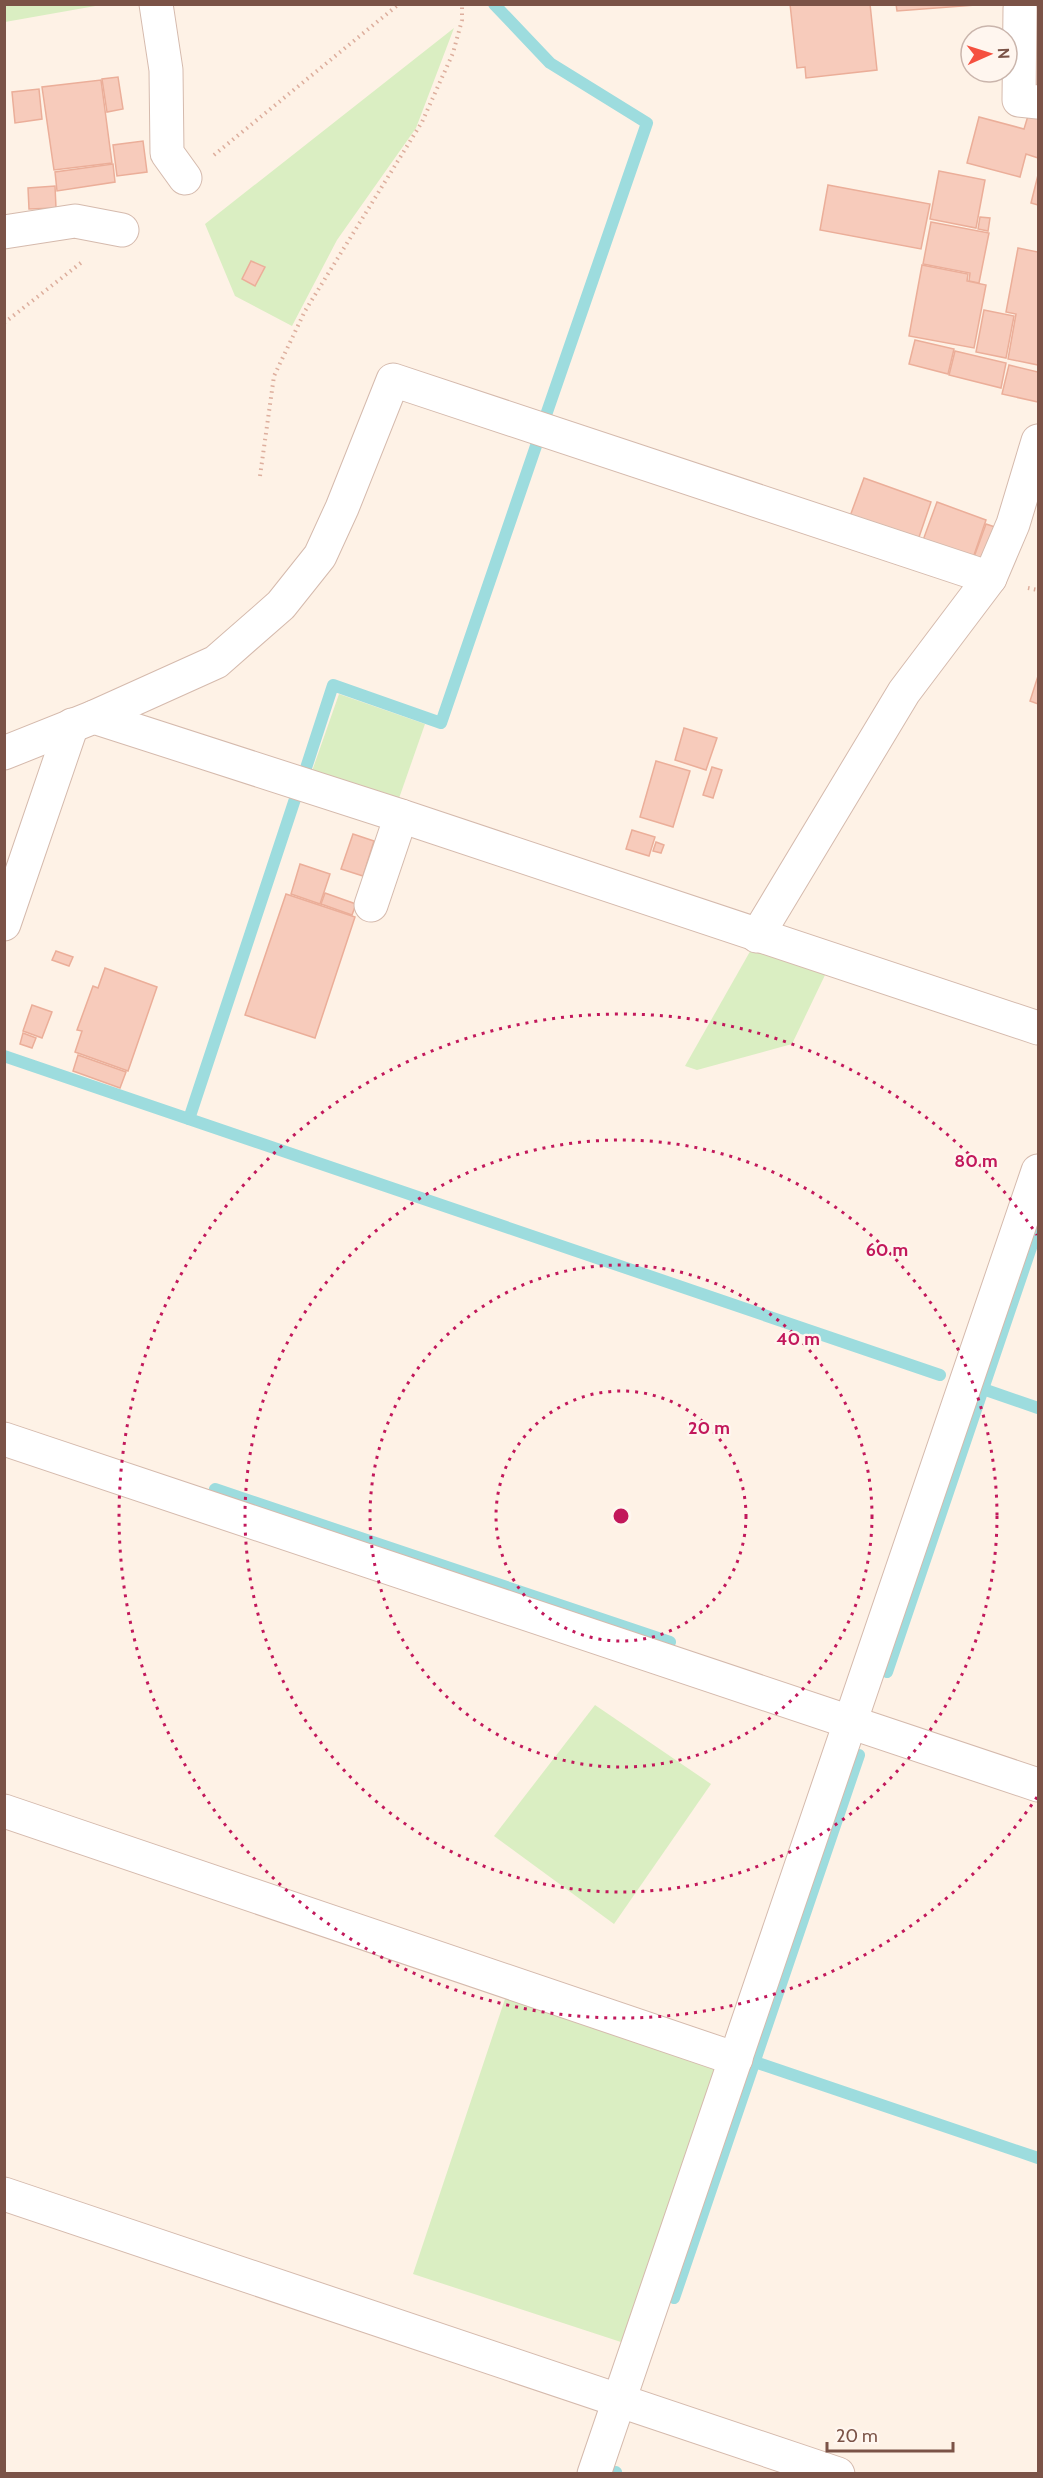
<svg xmlns="http://www.w3.org/2000/svg" width="1043" height="2478" viewBox="0 0 1043 2478" font-family="Cabin,sans-serif">
<style>
.green{fill:#daeec2}
.lines{fill:none;stroke-linecap:round;stroke-linejoin:round}
.stream{stroke:#9ddcde;stroke-width:12}
.building{fill:#f7cbbb;stroke:#ebae99;stroke-width:1.5}
.minor-casing{stroke:#d5baad;stroke-width:35}
.path{stroke:#ddae9d;stroke-width:4;stroke-dasharray:1.5 4.5;stroke-linecap:butt}
.minor{stroke:#fff;stroke-width:33}
.ring{fill:none;stroke:#c2185b;stroke-width:3;stroke-dasharray:3 6}
.centre{fill:#c2185b;stroke:#fff6ef;stroke-width:3}
.ring-label{font-size:18px;text-anchor:middle;font-weight:bold;fill:#c2185b;stroke:#fff6ef;stroke-width:4.5;stroke-linejoin:round;paint-order:stroke}
</style>
<rect width="100%" height="100%" fill="#fef2e6"/>
<g class="green">
<path d="M5 4H101V5L5 22Z"/>
<path d="M454 28 416 128 337 240 292 326 235 296 205 224Z"/>
<path d="M339 694 425 724 397 804 311 774Z"/>
<path d="M752 948 826 973 792 1044 697 1070 685 1066Z"/>
<path d="M595 1705 711 1784 614 1924 494 1836Z"/>
<path d="M508 1990 720 2062 624 2343 413 2274Z"/>
</g>
<g class="lines">
<g class="stream">
<path d="M494 4 550 63 647 123 546 415"/>
<path d="M306 768 333 685 441 723 537 443"/>
<path d="M4 1056 940 1375"/>
<path d="M189 1119 295 799"/>
<path d="M983 1389 1038 1408"/>
<path d="M215 1489 670 1642"/>
<path d="M887 1672 1038 1227"/>
<path d="M755 2062 1038 2158"/>
<path d="M674 2298 859 1755"/>
<path d="M615 2474 616 2472"/>
</g>
</g>
<g class="building">
<path d="M790 4H870L877 70 806 78 805 67 797 68Z"/>
<path d="M896 4H989L897 11Z"/>
<path d="M1033 40 1038 41V93L1029 92Z"/>
<path d="M118 77 123 109 107 112 102 79Z"/>
<path d="M101 80 112 163 54 170 42 87Z"/>
<path d="M39 89 42 119 15 123 12 92Z"/>
<path d="M1031 106 1038 108V158L1026 154 1020 177 967 163 979 117 1024 129Z"/>
<path d="M143 141 147 172 117 176 113 145Z"/>
<path d="M113 164 115 182 57 191 55 172Z"/>
<path d="M939 171 985 180 976 228 930 219Z"/>
<path d="M1038 175V205L1031 203Z"/>
<path d="M828 185 930 204 921 249 820 230Z"/>
<path d="M55 186 56 208 29 209 28 188Z"/>
<path d="M980 217 990 218 988 231 978 229Z"/>
<path d="M931 222 989 233 979 283 969 281 970 273 923 264Z"/>
<path d="M1018 248 1038 252V365L1008 359 1016 314 1006 312Z"/>
<path d="M251 261 265 267 255 286 242 279Z"/>
<path d="M922 265 968 274 967 281 986 285 974 348 909 336Z"/>
<path d="M984 310 1014 316 1006 358 976 352Z"/>
<path d="M915 340 954 349 948 374 909 364Z"/>
<path d="M955 351 1006 363 1001 388 949 375Z"/>
<path d="M1009 365 1038 372V402L1002 394Z"/>
<path d="M864 478 931 502 917 543 849 519Z"/>
<path d="M937 502 986 520 972 561 922 543Z"/>
<path d="M986 524 998 528 985 562 974 557Z"/>
<path d="M1038 676V704L1030 701Z"/>
<path d="M684 728 717 738 706 770 675 760Z"/>
<path d="M656 761 690 771 673 827 640 817Z"/>
<path d="M712 767 722 770 713 798 703 795Z"/>
<path d="M632 830 655 837 649 856 626 849Z"/>
<path d="M353 834 374 841 363 876 341 869Z"/>
<path d="M656 842 664 845 661 853 653 851Z"/>
<path d="M300 864 330 874 320 904 291 894Z"/>
<path d="M325 893 356 904 352 915 321 904Z"/>
<path d="M286 894 355 917 315 1038 245 1015Z"/>
<path d="M56 951 73 957 69 966 52 960Z"/>
<path d="M105 968 157 987 128 1071 75 1052 82 1031 77 1030 93 986 98 988Z"/>
<path d="M32 1005 52 1012 42 1038 23 1031Z"/>
<path d="M23 1033 36 1038 32 1048 20 1044Z"/>
<path d="M78 1055 126 1072 120 1088 73 1071Z"/>
</g>
<g class="lines">
<defs>
<g id="minor">
<path d="M156 4 166 70 167 153 185 178"/>
<path d="M1020 9 1019 100 1038 102"/>
<path d="M4 232 75 221 122 230"/>
<path d="M94 717 216 662 281 605 320 556 342 508 393 380 990 578"/>
<path d="M4 753 94 717 401 816 1038 1028"/>
<path d="M371 905 401 816"/>
<path d="M4 924 72 725"/>
<path d="M757 936 904 692 990 578 1013 524 1038 441"/>
<path d="M4 1439 1038 1785"/>
<path d="M4 1811 736 2059"/>
<path d="M4 2194 838 2474"/>
<path d="M594 2474 1038 1171"/>
</g>
</defs>
<use href="#minor" class="minor-casing"/>
<g class="path">
<path d="M214 155 399 4"/>
<path d="M4 323 82 262"/>
<path d="M260 476 274 376 305 311 422 122 453 53 462 20V4"/>
<path d="M1028 588 1038 590"/>
</g>
<use href="#minor" class="minor"/>
</g>
<g class="ring">
<circle cx="621" cy="1516" r="125"/>
<circle cx="621" cy="1516" r="251"/>
<circle cx="621" cy="1516" r="376"/>
<path d="M1037 1797A502 502 0 1 1 1037 1235"/>
</g>
<circle cx="621" cy="1516" r="9" class="centre"/>
<g class="ring-label">
<text x="976" y="1167">80 m</text>
<text x="887" y="1256">60 m</text>
<text x="798" y="1345">40 m</text>
<text x="709" y="1434">20 m</text>
</g>
<rect width="1043" height="2478" fill="none" stroke="#7b5347" stroke-width="12"/>
<g transform="translate(989 54) rotate(87)"><circle r="28" fill="#fff6ef" stroke="#cab5ac" stroke-width="1.5"/>
<path d="M0-4.5L10 22L0 15L-10 22Z" fill="#f5503f"/>
<text y="-9" font-size="16" font-weight="bold" text-anchor="middle" fill="#7b5347">N</text>
</g>
<path d="M827 2442v9h126v-9" fill="none" stroke="#7b5347" stroke-width="3"/>
<text x="836" y="2442" font-size="18" fill="#7b5347" stroke="#fff6ef" stroke-width="4.5" paint-order="stroke">20 m</text>
</svg>
